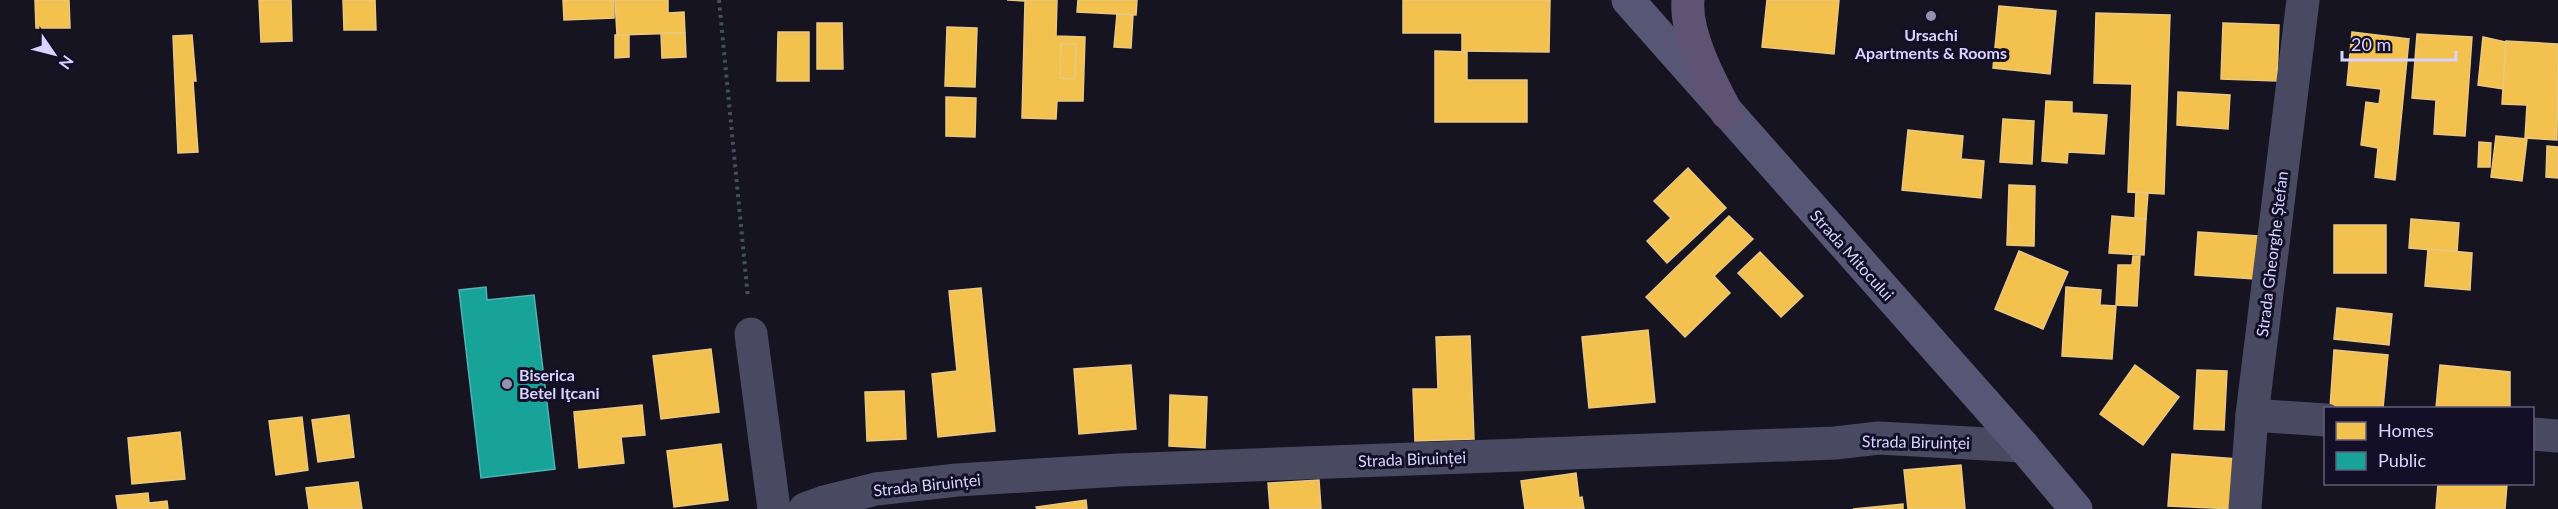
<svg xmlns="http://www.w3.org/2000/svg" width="2558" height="509" viewBox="0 0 2558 509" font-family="Lato,sans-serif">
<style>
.homes{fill:#f2c14e;stroke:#eac783;stroke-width:1.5}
.public{fill:#17a398;stroke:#51b2b7;stroke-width:1.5}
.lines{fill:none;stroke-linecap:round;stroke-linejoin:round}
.path{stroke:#44505f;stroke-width:4;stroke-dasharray:3 4.5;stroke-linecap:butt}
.minor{stroke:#4a4962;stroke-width:33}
.tertiary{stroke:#4a4962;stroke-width:33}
.secondary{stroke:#575674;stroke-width:33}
.primary{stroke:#5e5373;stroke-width:33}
.poi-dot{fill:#9591b1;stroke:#130f26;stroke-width:2}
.labels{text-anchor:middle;stroke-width:6;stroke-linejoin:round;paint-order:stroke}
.poi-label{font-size:16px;font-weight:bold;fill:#d9d4ff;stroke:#130f26}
.street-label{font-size:16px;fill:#d9d4ff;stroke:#130f26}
</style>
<rect width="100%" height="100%" fill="#161421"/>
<g class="homes">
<path d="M35 0H69L70 28H36Z"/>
<path d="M259 0H291L292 41 261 42Z"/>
<path d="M343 0H375L376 30H344Z"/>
<path d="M563 0H614V18L564 20Z"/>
<path d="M615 0H668V13L684 12 685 33 617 35Z"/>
<path d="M1057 0 1056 36 1085 37 1083 101H1057L1056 119 1022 118 1025 1 1007 0Z"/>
<path d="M1078 0H1137L1136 15 1077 12Z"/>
<path d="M1403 0H1550L1549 52 1462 51V33H1403Z"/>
<path d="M1767 0H1839L1834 54 1762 47Z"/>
<path d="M1999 6 2056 11 2050 74 1993 68Z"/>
<path d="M2096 13 2170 15 2164 194 2128 192 2132 84 2094 83Z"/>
<path d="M1117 14 1133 15 1131 48 1114 47Z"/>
<path d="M817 23H842L843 69H817Z"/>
<path d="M2223 23 2279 25 2277 81 2221 79Z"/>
<path d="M947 27 977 28 975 87 945 86Z"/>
<path d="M778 32H809V81H777Z"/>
<path d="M2352 32 2409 39 2395 180 2375 177 2378 148 2361 145 2366 102 2379 104 2381 89 2347 85Z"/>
<path d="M661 33H685L686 57 662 58Z"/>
<path d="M2417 34 2472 37 2465 136 2434 134 2436 100 2412 98Z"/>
<path d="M192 35 196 81H193L198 152 178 153 173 36Z"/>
<path d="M615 35H629V57L615 58Z"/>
<path d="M2483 37 2506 42 2503 89 2478 85Z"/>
<path d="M2506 41 2558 44 2557 140 2525 138 2527 105 2502 104Z"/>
<path d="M1061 44H1076L1075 79 1060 78Z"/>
<path d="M1435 51 1467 52V80H1527V122H1435Z"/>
<path d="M2178 92 2230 95 2228 129 2177 125Z"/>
<path d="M946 97 976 98 975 137 946 136Z"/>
<path d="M2046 101 2072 102V113L2107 115 2104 154 2068 152 2067 163 2042 161Z"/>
<path d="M2003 119 2034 121 2032 164 2000 162Z"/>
<path d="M1908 130 1963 136 1961 159 1984 161 1981 198 1902 190Z"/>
<path d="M2496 136 2527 139 2522 181 2491 177Z"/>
<path d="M2479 142 2491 143 2490 167H2478Z"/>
<path d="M2547 146 2558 147V178L2546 177Z"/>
<path d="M1688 168 1726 208 1667 263 1647 241 1671 218 1654 201Z"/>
<path d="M2009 185 2035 186 2034 246 2007 245Z"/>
<path d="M2136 192 2148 193 2146 219 2135 218Z"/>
<path d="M1729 216 1753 239 1714 276 1730 293 1685 337 1646 297Z"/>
<path d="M2112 216 2146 219 2144 255 2109 253Z"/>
<path d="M2411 219 2459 223 2457 252 2409 248Z"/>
<rect x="2334" y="225" width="52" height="48"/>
<path d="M2198 232 2258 236 2255 279 2195 275Z"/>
<path d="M2428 249 2472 253 2470 290 2425 286Z"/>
<path d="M2019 251 2068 272 2043 329 1995 309Z"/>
<path d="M1760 252 1803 296 1781 317 1738 273Z"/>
<path d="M2133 256H2140L2137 306 2116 305 2118 265H2132Z"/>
<path d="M2066 287 2101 290 2100 305 2116 306 2112 359 2062 356Z"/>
<path d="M981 288 995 431 938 437 932 374 957 371 949 291Z"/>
<path d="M2337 308 2392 314 2389 345 2334 339Z"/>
<path d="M1648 330 1655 402 1589 408 1582 337Z"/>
<path d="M1470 336 1474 439 1415 441 1413 389H1438L1436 337Z"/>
<path d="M711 349 719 412 661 419 653 356Z"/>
<path d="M2334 350 2388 355 2383 408H2330Z"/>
<path d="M1131 365 1136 429 1079 434 1074 369Z"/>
<path d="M2135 365 2179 397 2143 445 2100 414Z"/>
<path d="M2440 365 2510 372V408H2436Z"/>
<path d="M2197 370 2227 371 2224 430 2194 429Z"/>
<path d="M904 391 906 439 867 441 865 392Z"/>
<path d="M1170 395 1207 397 1205 448 1169 446Z"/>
<path d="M642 405 645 435 621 437 624 463 579 468 574 412Z"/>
<path d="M349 415 354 457 318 462 312 420Z"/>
<path d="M302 417 308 470 276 475 269 421Z"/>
<path d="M180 432 185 479 132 484 128 438Z"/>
<path d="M721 444 728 500 674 507 667 451Z"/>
<path d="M2172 454 2238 459 2234 509 2168 506Z"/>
<path d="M1961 465 1965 509H1908L1904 470Z"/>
<path d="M1576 473 1579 498 1582 497 1584 509H1525L1521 481Z"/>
<path d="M1319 480 1321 509H1270L1268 483Z"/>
<path d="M358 482 362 509H309L306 488Z"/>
<path d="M2438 484H2507L2505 509H2436Z"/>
<path d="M148 493 149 503 167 501 168 509H118L116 496Z"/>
<path d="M1086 500 1087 509H1037L1036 507Z"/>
<path d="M1903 504V509H1853Z"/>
</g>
<path class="public" d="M486 287 487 300 534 295 555 469 481 478 459 290Z"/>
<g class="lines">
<path class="path" d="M719 0 748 298"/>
<g class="minor">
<path d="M751 334 774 509"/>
<path d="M2252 415 2326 420"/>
<path d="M2532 434 2558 436"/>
<path d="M2245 509 2252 415 2303 0"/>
</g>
<path class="tertiary" d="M805 509 824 502 876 489 957 480 1120 470 1835 443 1879 438 2023 446"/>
<path class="secondary" d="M1628 0 2023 446 2076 509"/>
<path class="primary" d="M1688 0C1685 35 1711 82 1727 113"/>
</g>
<g class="poi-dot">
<circle cx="1931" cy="16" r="6"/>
<circle cx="507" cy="384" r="6"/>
</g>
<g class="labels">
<g class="poi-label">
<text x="1931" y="41">Ursachi<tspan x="1931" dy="18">Apartments &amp; Rooms</tspan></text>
<text x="519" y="381" text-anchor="start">Biserica<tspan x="519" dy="18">Betel Iţcani</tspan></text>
</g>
<g class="street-label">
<text transform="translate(2272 254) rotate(-83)" y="6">Strada Gheorghe Ștefan</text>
<text transform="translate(1852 255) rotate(48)" y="6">Strada Mitocului</text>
<text transform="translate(1916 442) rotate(1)" y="6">Strada Biruinței</text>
<text transform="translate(1412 459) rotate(-2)" y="6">Strada Biruinței</text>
<text transform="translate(927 485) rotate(-6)" y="6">Strada Biruinței</text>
</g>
</g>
<rect x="2324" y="407" width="210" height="78" fill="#130f26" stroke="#625e7d" stroke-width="1.5"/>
<rect x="2336" y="422" width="30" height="18" fill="#f2c14e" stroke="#625e7d" stroke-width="1.5"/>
<text x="2378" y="437" font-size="18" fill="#d9d4ff">Homes</text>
<rect x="2336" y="452" width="30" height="18" fill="#17a398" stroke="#625e7d" stroke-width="1.5"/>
<text x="2378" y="467" font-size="18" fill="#d9d4ff">Public</text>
<g transform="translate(54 54) rotate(125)" stroke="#130f26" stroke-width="4.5" paint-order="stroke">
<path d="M0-4.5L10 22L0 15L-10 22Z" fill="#d9d4ff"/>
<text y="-9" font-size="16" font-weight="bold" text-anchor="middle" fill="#d9d4ff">N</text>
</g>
<path d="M2342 51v9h114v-9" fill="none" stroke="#d9d4ff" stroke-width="3"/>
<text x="2351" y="51" font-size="18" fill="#d9d4ff" stroke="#130f26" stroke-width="4.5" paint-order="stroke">20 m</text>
</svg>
